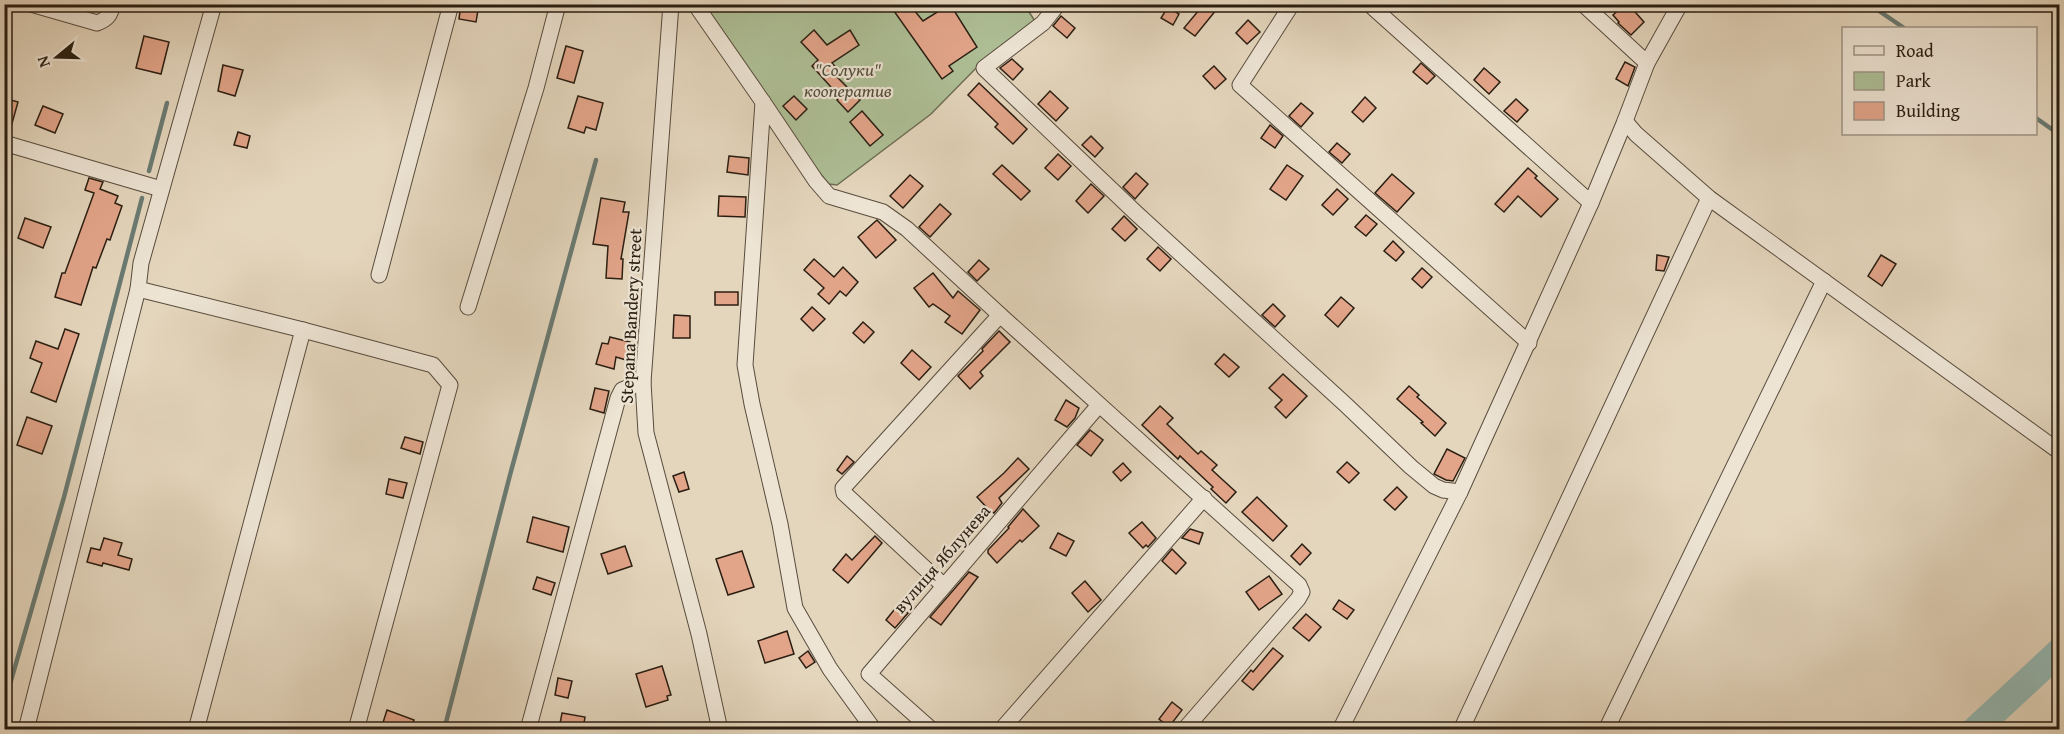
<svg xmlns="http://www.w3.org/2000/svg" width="2064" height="734" viewBox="0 0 2064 734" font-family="'Gentium Book Plus',serif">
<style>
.green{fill:#aebf96;stroke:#6c6e54;stroke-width:1.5}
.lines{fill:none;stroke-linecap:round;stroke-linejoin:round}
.stream{stroke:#6a7b73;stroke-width:4.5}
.river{stroke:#95b9b3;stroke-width:27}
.building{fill:#e3a58a;stroke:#2a1e12;stroke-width:1.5}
.street-casing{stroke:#584c3d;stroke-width:17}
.street{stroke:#ede4d4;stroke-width:15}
.labels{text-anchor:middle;stroke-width:4.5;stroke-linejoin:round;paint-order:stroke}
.park-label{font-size:18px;font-style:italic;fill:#524e3a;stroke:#ede4d4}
.street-label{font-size:18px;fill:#2a1e12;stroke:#ede4d4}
</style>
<rect width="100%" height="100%" fill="#e4d6bd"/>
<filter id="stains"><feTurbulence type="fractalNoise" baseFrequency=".00333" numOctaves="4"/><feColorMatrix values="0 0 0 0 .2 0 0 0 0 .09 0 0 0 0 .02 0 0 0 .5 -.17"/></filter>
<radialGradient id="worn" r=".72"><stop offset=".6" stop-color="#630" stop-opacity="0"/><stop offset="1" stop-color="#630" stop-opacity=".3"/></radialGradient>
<path class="green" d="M1024 4 1035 21 983 61 931 114 837 185 829 184 818 171 700 5Z"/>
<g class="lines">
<g class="stream">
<path d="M1869 4 1904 28"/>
<path d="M2036 118 2060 135"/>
<path d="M149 171 167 103"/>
<path d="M4 705 64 497 142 198"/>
<path d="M444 730 510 475 596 160"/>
</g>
<path class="river" d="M1975 730 2060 651"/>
</g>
<g class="building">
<path d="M461 4H479L476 22 459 19Z"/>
<path d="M889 4H909L923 21 950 4 977 47 949 66 953 71 942 79Z"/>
<path d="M1204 4H1221L1195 36 1184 28Z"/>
<path d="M1625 4H1628L1644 22 1631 35 1618 23 1619 22 1613 15Z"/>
<path d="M1168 7 1179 14 1173 25 1161 18Z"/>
<path d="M1061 16 1075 28 1067 38 1053 26Z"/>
<path d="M1248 20 1260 32 1247 44 1236 33Z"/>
<path d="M814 30 827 45 850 30 859 45 832 63 841 73 837 77 860 100 848 112 837 100 840 97 812 66 818 60 801 42Z"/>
<path d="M144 36 169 42 161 74 136 68Z"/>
<path d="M566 46 583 51 574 83 557 78Z"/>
<path d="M1012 59 1023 69 1013 80 1000 68Z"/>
<path d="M1625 62 1635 67 1628 86 1616 79Z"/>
<path d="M1421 63 1435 76 1427 84 1413 72Z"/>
<path d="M223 65 243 70 235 96 218 91Z"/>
<path d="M1214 66 1226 79 1215 89 1203 76Z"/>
<path d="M1484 68 1500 82 1489 94 1474 80Z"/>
<path d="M979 83 1027 129 1013 144 995 127 998 124 968 95Z"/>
<path d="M1050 91 1068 108 1056 121 1038 104Z"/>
<path d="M578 96 603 103 596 130 586 127 584 133 568 128Z"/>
<path d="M794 96 807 109 796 120 783 106Z"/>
<path d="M1365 97 1376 108 1363 122 1352 112Z"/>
<path d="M4 98 18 102 9 134H4Z"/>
<path d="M1516 99 1528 110 1517 122 1504 111Z"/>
<path d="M1301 103 1313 113 1301 127 1289 116Z"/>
<path d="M43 106 63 114 55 133 35 125Z"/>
<path d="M862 111 883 135 870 146 850 122Z"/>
<path d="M1270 125 1283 136 1275 148 1261 138Z"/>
<path d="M238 132 250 136 247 148 234 145Z"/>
<path d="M1091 136 1103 148 1095 157 1082 145Z"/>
<path d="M1337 143 1350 154 1342 163 1329 152Z"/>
<path d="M1058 154 1071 166 1058 180 1045 168Z"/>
<path d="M729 156 749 158 748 175 727 172Z"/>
<path d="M1002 165 1030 191 1021 200 993 174Z"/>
<path d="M1287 165 1303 176 1286 200 1270 189Z"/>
<path d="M1528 168 1537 176 1535 178 1558 199 1541 217 1518 196 1504 212 1495 204Z"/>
<path d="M1136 173 1148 184 1135 199 1123 187Z"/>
<path d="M1392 174 1414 193 1397 212 1375 193Z"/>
<path d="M910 175 923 186 903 208 890 196Z"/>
<path d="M89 178 103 182 100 189 118 196 115 203 122 206 110 240 107 239 96 268 93 267 81 305 55 297 62 273H65L94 193 85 190Z"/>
<path d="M1091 184 1104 196 1088 213 1076 201Z"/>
<path d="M1337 189 1348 199 1333 215 1322 205Z"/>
<path d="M719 196 746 197 745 217 718 216Z"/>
<path d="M601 198 625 202 623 212H629L621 259H623L622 279 606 278 608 246 593 244Z"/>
<path d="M940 204 951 214 930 237 919 227Z"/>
<path d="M1366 215 1377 224 1366 236 1355 227Z"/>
<path d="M1124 216 1137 229 1125 241 1112 229Z"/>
<path d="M25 218 51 227 43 248 18 238Z"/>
<path d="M877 220 896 240 876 258 858 237Z"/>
<path d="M1393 241 1404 252 1396 261 1384 251Z"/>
<path d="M1158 247 1171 259 1160 271 1147 259Z"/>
<path d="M1657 255 1669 257 1664 271 1656 270Z"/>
<path d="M1881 255 1896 264 1882 286 1868 276Z"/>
<path d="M814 259 834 277 843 267 858 282 846 296 840 291 829 304 818 294 824 288 804 270Z"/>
<path d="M979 260 989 269 977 281 968 272Z"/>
<path d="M1422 268 1432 277 1422 288 1412 279Z"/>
<path d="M933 273 953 298 958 291 980 310 962 334 945 322 950 316 933 304 929 307 914 288Z"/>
<rect x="715" y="292" width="23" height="13"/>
<path d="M1341 297 1354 308 1338 327 1325 315Z"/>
<path d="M1273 304 1285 316 1275 327 1262 315Z"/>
<path d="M812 307 825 319 813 331 801 319Z"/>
<path d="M674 315 690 316V338H673Z"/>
<path d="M863 322 874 332 864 343 853 333Z"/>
<path d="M65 329 79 334 56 402 31 392 42 363 30 358 36 341 58 349Z"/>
<path d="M999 331 1010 342 980 372 983 376 970 389 958 376 983 351 982 349Z"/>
<path d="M610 337 630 342 626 360 616 357 614 369 596 364 602 343 608 344Z"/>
<path d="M912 350 931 367 919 380 901 363Z"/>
<path d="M1224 354 1239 367 1229 377 1215 364Z"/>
<path d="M1283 374 1307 396 1286 418 1275 407 1282 400 1269 388Z"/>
<path d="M1409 386 1419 395 1417 397 1446 423 1435 436 1421 423 1423 422 1397 399Z"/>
<path d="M595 388 609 391 604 413 590 409Z"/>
<path d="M1066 400 1079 408 1075 418 1067 427 1055 420Z"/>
<path d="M1160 406 1173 418 1167 424 1198 454 1201 451 1217 465 1212 470 1236 492 1226 503 1211 489 1213 487 1180 456 1178 459 1142 425Z"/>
<path d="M27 417 52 426 42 454 17 445Z"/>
<path d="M1090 430 1103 440 1091 456 1077 445Z"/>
<path d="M405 437 423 442 420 454 401 448Z"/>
<path d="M1447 449 1465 458 1453 481 1446 480 1434 474Z"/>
<path d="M847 456 854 462 842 474 837 470Z"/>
<path d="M1018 458 1029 469 999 498 1002 503 994 513 990 511 977 497 1004 473Z"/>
<path d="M1347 462 1359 473 1349 483 1337 472Z"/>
<path d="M1123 463 1131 472 1121 481 1113 472Z"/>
<path d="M684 472 689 489 679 492 673 476Z"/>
<path d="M389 479 407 483 403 498 386 494Z"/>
<path d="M1397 487 1407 497 1395 510 1384 500Z"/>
<path d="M1257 497 1287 526 1273 541 1242 512Z"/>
<path d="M1023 509 1039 526 1022 542 1020 540 997 563 988 553V550L1009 528 1008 527Z"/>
<path d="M533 517 569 527 563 552 527 542Z"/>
<path d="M1142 522 1156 538 1148 547 1146 545 1143 548 1129 533Z"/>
<path d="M1190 529 1203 533 1199 544 1182 538Z"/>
<path d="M1058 533 1074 541 1066 556 1050 548Z"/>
<path d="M875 536 882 543 848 583 833 570 846 554 852 560Z"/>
<path d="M104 538 122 543 118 555 132 559 129 570 103 563 102 566 87 562 91 548 100 550Z"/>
<path d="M1302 544 1311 553 1300 565 1291 556Z"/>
<path d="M625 546 632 566 608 574 601 554Z"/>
<path d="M1172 549 1186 563 1176 574 1162 561Z"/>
<path d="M742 551 754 587 728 595 716 559Z"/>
<path d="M969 572 978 577 941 625 930 617Z"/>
<path d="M1269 576 1282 594 1259 610 1246 592Z"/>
<path d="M537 577 555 583 551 595 533 589Z"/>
<path d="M1085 581 1101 600 1088 612 1072 593Z"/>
<path d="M1339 600 1354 610 1347 619 1333 609Z"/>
<path d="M898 605 908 613 895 628 886 620Z"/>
<path d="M1306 614 1321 627 1309 641 1293 628Z"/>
<path d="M787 631 794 654 765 663 758 641Z"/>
<path d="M1273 648 1283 656 1253 690 1242 681 1251 670 1253 672Z"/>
<path d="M808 651 815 662 806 668 799 658Z"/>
<path d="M662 666 671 695 667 696 668 700 646 707 636 674Z"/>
<path d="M558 678 572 681 568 698 555 695Z"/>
<path d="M1172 702 1182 710 1169 727 1159 719Z"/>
<path d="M387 710 414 720 411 729H381Z"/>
<path d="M562 713 585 717 583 729H559Z"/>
</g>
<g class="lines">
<defs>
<g id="street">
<path d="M31 4 97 23C108 19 110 15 113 4"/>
<path d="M671 4 643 382 646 433 699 634 720 730"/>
<path d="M695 4 763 102 816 181 829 196 883 212 907 229 1000 315 1299 585 1302 592 1298 599 1184 730"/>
<path d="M1058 4 1043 23 984 68 1136 213 1346 405 1411 467 1434 486 1443 490 1460 492"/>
<path d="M1292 4 1240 85 1529 343"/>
<path d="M1369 4 1591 203"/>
<path d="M1583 4 1647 63"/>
<path d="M763 102 745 365 752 404 780 524 795 608 830 669 874 730"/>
<path d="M1625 121 1636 134 1709 198 2060 452"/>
<path d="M4 143 161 189"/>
<path d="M379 275 451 4"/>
<path d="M138 289 303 330 433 365 450 385 356 730"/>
<path d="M468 307 536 88 558 4"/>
<path d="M944 586 844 493 843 488 1000 315"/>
<path d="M26 730 138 289 141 263 214 4"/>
<path d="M196 730 303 330"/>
<path d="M528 730 618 398 622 390 643 382"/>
<path d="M932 730 869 674 1099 405"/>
<path d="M1001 730 1204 498"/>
<path d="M1340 730 1460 492 1591 203 1625 121 1647 63 1680 4"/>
<path d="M1461 730 1709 198"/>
<path d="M1606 730 1824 281"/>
</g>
</defs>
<use href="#street" class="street-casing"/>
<use href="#street" class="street"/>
</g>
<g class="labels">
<g class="park-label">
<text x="848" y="76">"Солуки"<tspan x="848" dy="21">кооператив</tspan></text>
</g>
<g class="street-label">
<text transform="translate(631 316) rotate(-87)" y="6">Stepana Bandery street</text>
<text transform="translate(942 559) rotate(-49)" y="6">вулиця Яблунева</text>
</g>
</g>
<rect width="2064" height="734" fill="none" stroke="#e4d6bd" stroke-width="24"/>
<rect x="6" y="6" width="2052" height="722" fill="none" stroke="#2a1e12" stroke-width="3"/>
<rect x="12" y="12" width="2040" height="710" fill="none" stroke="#2a1e12" stroke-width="1.5"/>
<rect x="1842" y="27" width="195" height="108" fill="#ede4d4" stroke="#9f9586" stroke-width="1.5"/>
<rect x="1854" y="46" width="30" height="9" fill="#ede4d4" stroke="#9f9586" stroke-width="1.5"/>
<text x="1896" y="57" font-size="18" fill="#2a1e12">Road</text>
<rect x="1854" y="72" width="30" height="18" fill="#aebf96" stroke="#9f9586" stroke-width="1.5"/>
<text x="1896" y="87" font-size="18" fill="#2a1e12">Park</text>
<rect x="1854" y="102" width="30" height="18" fill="#e3a58a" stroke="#9f9586" stroke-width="1.5"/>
<text x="1896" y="117" font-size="18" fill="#2a1e12">Building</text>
<g transform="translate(57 57) rotate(251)" stroke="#ede4d4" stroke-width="4.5" paint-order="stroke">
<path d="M0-4.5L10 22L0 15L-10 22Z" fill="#2a1e12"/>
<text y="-9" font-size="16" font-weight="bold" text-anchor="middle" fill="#2a1e12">N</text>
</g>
<rect width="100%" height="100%" filter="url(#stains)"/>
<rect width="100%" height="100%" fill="url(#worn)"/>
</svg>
